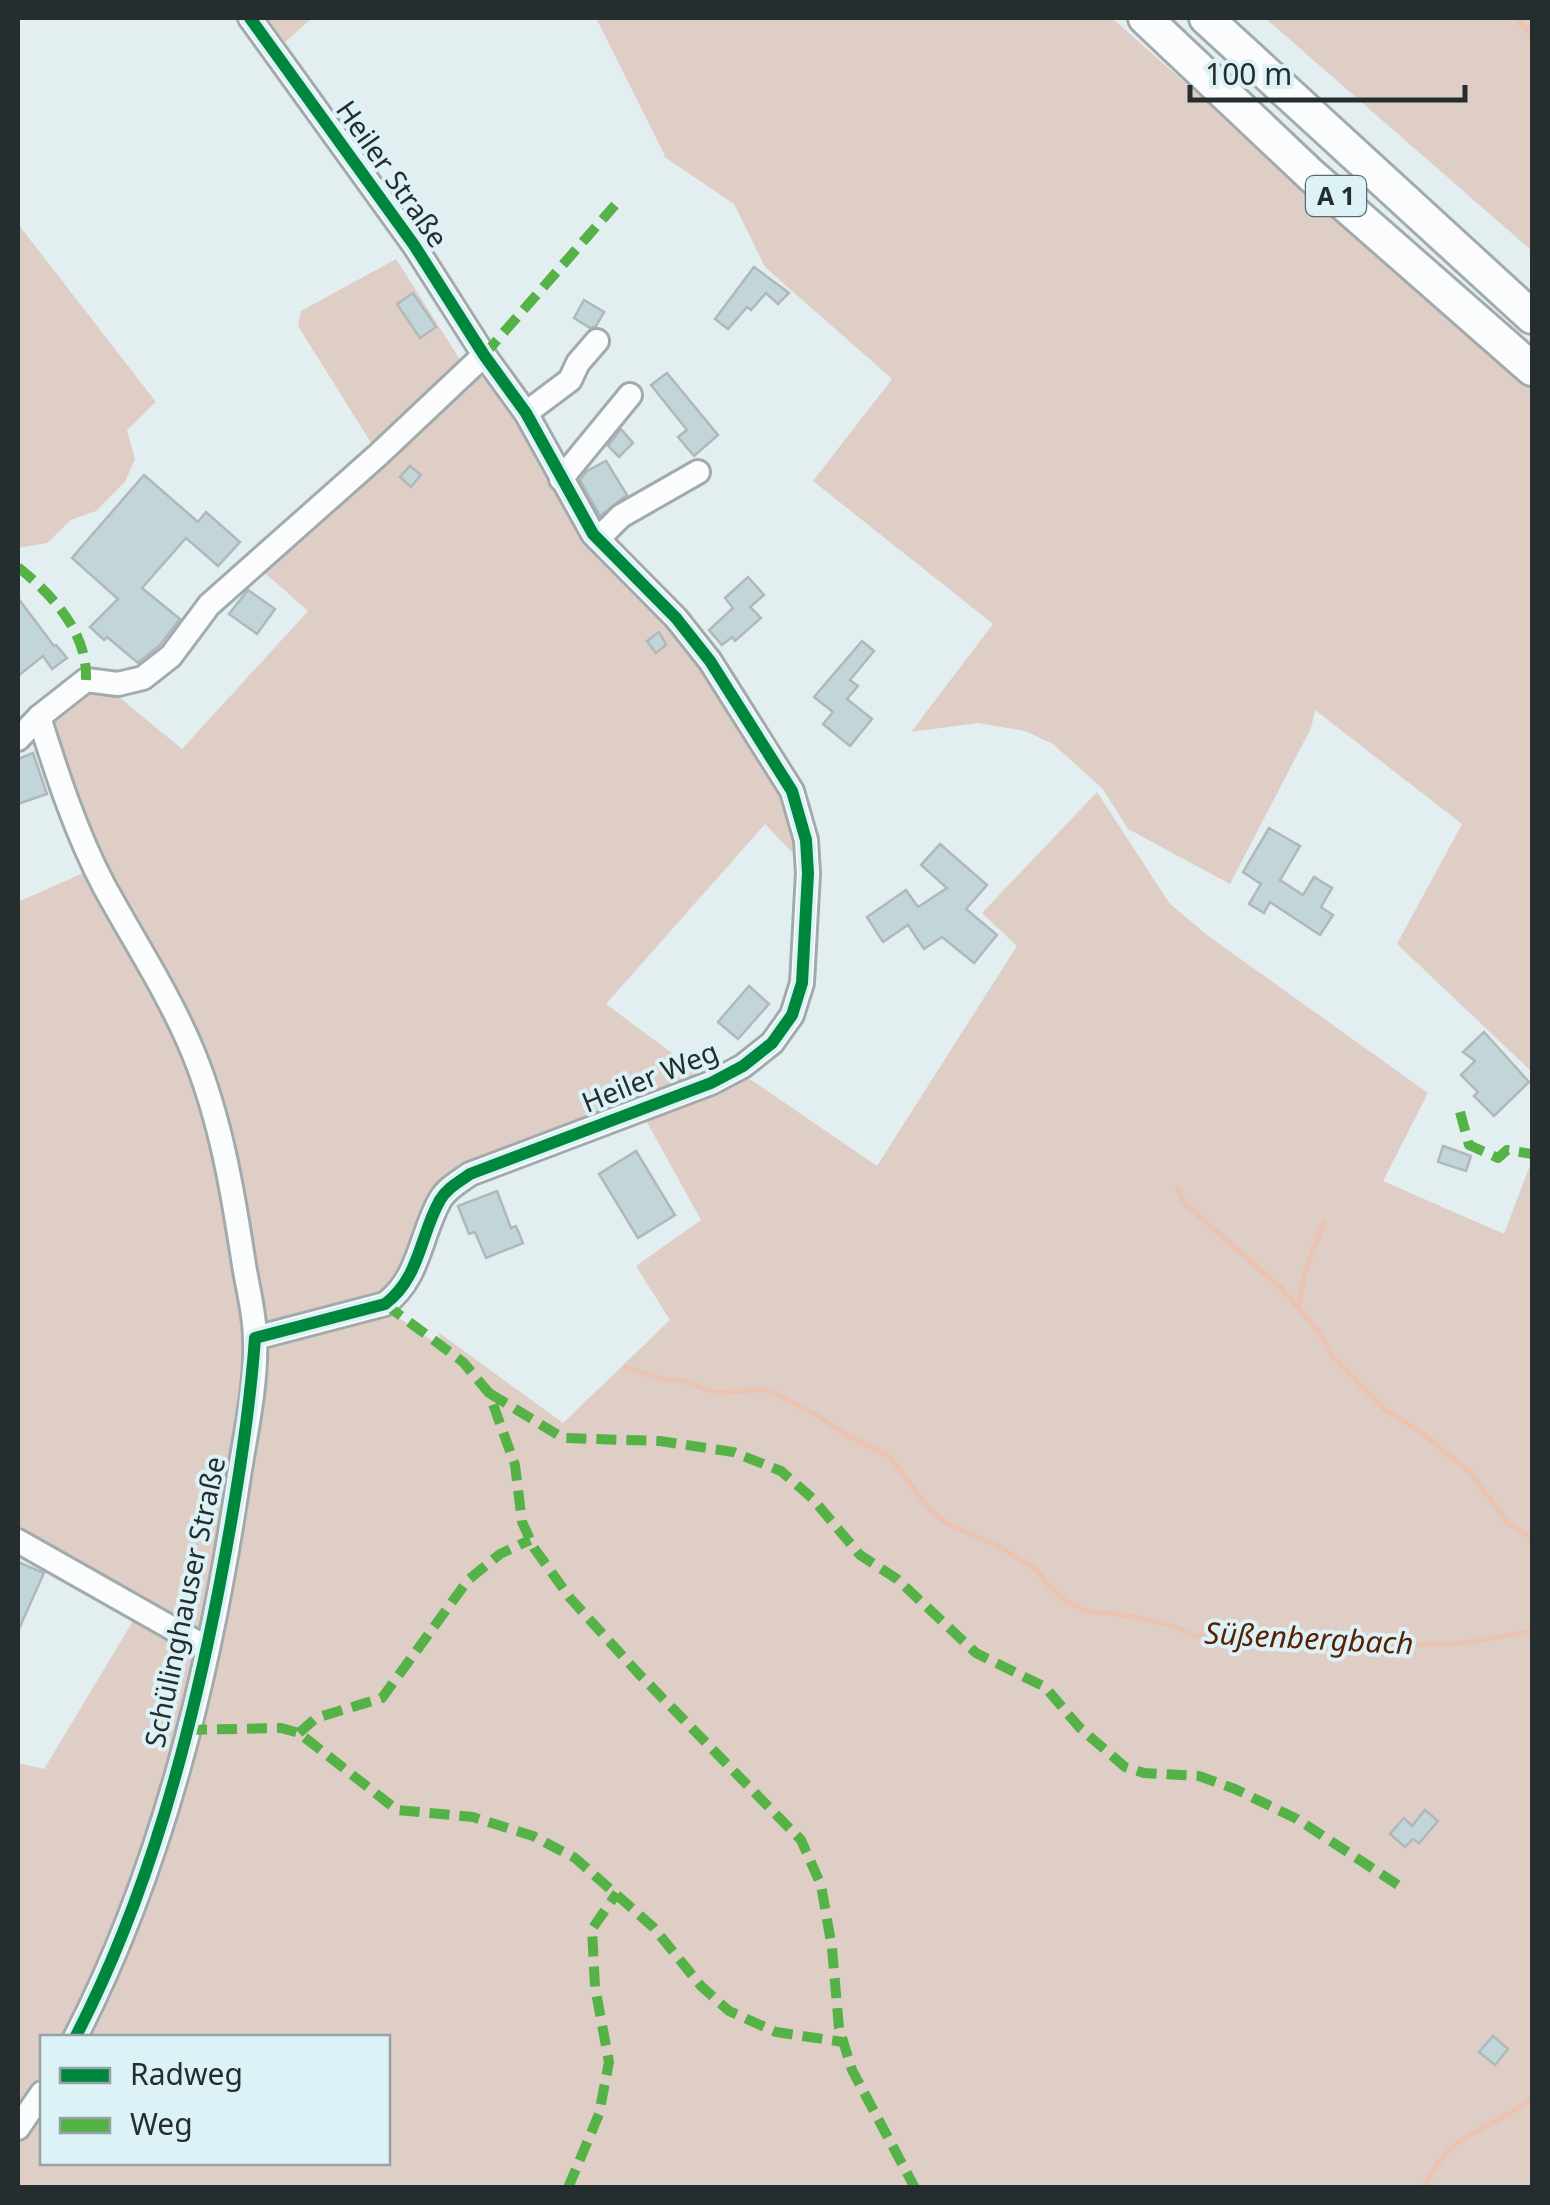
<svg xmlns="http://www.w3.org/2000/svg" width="1550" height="2205" viewBox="0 0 1550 2205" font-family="'Noto Sans',sans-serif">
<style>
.green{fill:#dfcec6;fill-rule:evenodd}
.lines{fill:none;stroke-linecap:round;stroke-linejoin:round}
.stream{stroke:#ebc3b1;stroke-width:5}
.building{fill:#c2d6da;stroke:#afb8ba;stroke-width:2.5}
.minor-casing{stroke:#a2abac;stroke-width:28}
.highway-casing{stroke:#a2abac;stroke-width:38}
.minor{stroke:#fbfcfd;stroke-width:22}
.highway{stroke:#fbfcfd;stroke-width:32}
.quiet{stroke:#55b246;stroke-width:10;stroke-dasharray:20 10;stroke-linecap:butt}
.cycleway-casing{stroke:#ddf2f6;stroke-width:19}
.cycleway{stroke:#00873e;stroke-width:12}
.labels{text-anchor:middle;stroke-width:8;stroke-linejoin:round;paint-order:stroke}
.shield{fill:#ddf2f6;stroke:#5c686b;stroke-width:2.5}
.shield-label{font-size:25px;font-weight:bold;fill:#252d2f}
.street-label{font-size:28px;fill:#252d2f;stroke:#ddf2f6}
.water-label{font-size:30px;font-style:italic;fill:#572103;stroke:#ddf2f6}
</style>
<rect width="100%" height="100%" fill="#e3eef0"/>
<g class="green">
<path d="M267 18H312L285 42Z"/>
<path d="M596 18H1112L1532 390V1072L1397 944 1462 824 1315 710 1311 728 1230 884 1128 829 1102 788 1053 744 1025 731 978 723 911 732 993 624 813 481 892 379 765 267 734 204 663 156H665Z"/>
<path d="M1265 18H1532V251Z"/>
<path d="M18 224 156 402 127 430 135 459 125 482 96 511 71 520 47 543 18 548Z"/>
<path d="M396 259 471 377 488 364 553 475 672 620 786 792 804 865 765 824 606 1004 708 1080 469 1170 396 1291 257 1331 235 1171 105 881 42 718 90 687 119 697 182 749 308 611 259 568 373 446 298 326 301 311Z"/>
<path d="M1097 792 1170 904 1207 935 1428 1093 1383 1181 1504 1234 1532 1160V2187H18V1763L44 1769 142 1606 18 1539V902L92 869 190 1056 257 1336 383 1307 443 1348 438 1332 563 1423 670 1320 636 1266 701 1220 643 1115 744 1075 877 1166 1017 946 982 913ZM42 2038H388V2162H42Z"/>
</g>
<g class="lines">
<g class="stream">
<path d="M1516 18 1532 35"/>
<path d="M1178 1188 1183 1202 1282 1289 1319 1332 1333 1357 1384 1409 1418 1430 1470 1472 1508 1523 1532 1539"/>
<path d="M1299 1304 1304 1275 1324 1222"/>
<path d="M625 1367 668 1381 682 1380 716 1393 766 1389 818 1416 845 1434 890 1457 930 1510 948 1524 998 1546 1037 1570 1049 1586 1066 1601 1088 1612 1119 1614 1168 1624 1196 1636 1294 1634 1323 1641 1355 1640 1384 1646 1466 1643 1532 1631"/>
<path d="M1424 2188C1451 2128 1485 2134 1532 2099"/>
</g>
</g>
<g class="building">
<path d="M754 267 789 293 778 304 766 293 751 310 747 307 728 329 715 319Z"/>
<path d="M413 293 436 327 420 338 397 304Z"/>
<path d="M584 300 604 312 596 326 590 328 574 318Z"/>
<path d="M667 373 718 435 694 456 678 437 687 430 651 385Z"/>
<path d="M621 429 633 443 619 457 608 446Z"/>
<path d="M606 461 627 495 600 516 580 480 587 471Z"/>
<path d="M410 466 421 475 411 487 400 477Z"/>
<path d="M144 475 198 522 206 512 240 542 218 566 186 538 142 588 180 619 160 645 138 663 107 637 104 640 90 627 118 599 72 558Z"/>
<path d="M748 577 764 595 750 607 761 618 735 641 732 637 722 645 709 630 733 608 725 598Z"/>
<path d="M248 590 275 609 257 634 229 614Z"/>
<path d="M18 598 54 646 56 645 67 658 52 669 43 656 18 676Z"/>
<path d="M659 632 666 645 656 653 647 641Z"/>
<path d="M862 641 874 651 850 680 858 686 847 699 872 719 850 746 823 724 833 712 814 697Z"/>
<path d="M33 753 47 794 18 804V759Z"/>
<path d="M1269 828 1300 846 1280 880 1303 895 1314 877 1332 888 1321 907 1333 915 1320 935 1270 902 1264 913 1249 904 1261 884 1243 872Z"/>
<path d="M940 844 987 885 966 909 997 935 974 963 942 937 924 949 908 925 883 942 867 917 906 890 918 907 947 888 921 865Z"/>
<path d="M749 986 769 1004 738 1039 718 1022Z"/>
<path d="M1484 1032 1529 1082 1494 1116 1474 1096 1478 1092 1461 1075 1475 1061 1463 1052Z"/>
<path d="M1443 1146 1471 1156 1466 1171 1438 1162Z"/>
<path d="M636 1151 675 1215 638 1238 599 1174Z"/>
<path d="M497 1191 511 1228 516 1226 523 1243 486 1258 475 1232 469 1234 458 1206Z"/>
<path d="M18 1562 44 1573 18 1631Z"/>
<path d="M1425 1810 1438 1821 1419 1843 1413 1839 1405 1847 1390 1834 1404 1818 1412 1826Z"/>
<path d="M1493 2036 1508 2049 1495 2065 1479 2052Z"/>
</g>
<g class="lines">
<defs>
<g id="minor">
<path d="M250 18 414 245 484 355 526 413 593 534 676 618 710 661 792 791 806 840 808 873 802 983 792 1015 772 1043 743 1066 711 1083 470 1174C459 1182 447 1188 440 1200 420 1235 420 1278 385 1304L255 1338"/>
<path d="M526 413 570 380 578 363 597 341"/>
<path d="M561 479 630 395"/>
<path d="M598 539 621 516 698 472"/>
<path d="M39 717C57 774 76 833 104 886 134 941 169 994 193 1052 221 1120 233 1193 244 1265 248 1289 255 1315 255 1339 257 1386 245 1435 238 1482 210 1671 163 1867 75 2038"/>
<path d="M18 739 39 717 86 680 118 684 143 678 171 656 209 605 378 455 484 355"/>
<path d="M18 1541 207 1648"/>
<path d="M18 2128 42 2093"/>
</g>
<g id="highway">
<path d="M1145 18 1311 175 1532 369"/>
<path d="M1206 18 1532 317"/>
</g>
</defs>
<use href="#minor" class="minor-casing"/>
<use href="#highway" class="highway-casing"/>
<use href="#minor" class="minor"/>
<use href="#highway" class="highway"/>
<g class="quiet">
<path d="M484 355 615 205"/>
<path d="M18 567C52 595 88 632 86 680"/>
<path d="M1460 1112 1469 1145 1498 1158 1507 1150 1532 1154"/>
<path d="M385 1304 463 1362 489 1393 515 1465 522 1522 534 1548 570 1598 638 1673 801 1840 821 1885 832 1948 839 2028 852 2070 915 2188"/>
<path d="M489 1393 563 1438 660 1441 733 1452 781 1471 812 1498 860 1555 897 1579 976 1653 1045 1687 1080 1728 1125 1767 1144 1773 1199 1776 1235 1789 1297 1819 1401 1887"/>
<path d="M187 1730 281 1728 299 1733 397 1810 473 1817 533 1836 575 1858 653 1927 701 1986 729 2011 776 2032 843 2042"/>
<path d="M299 1733 316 1718 382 1698 468 1580 500 1554 530 1540"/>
<path d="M568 2188 599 2114 609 2062 595 1987 592 1929 617 1893"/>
</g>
<defs>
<path id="cycleway" d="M75 2038C148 1897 189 1742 219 1588 235 1505 249 1422 255 1338L385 1304C420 1278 420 1235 440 1200 447 1188 459 1182 470 1174L711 1083 743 1066 772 1043 792 1015 802 983 808 873 806 840 792 791 710 661 676 618 593 534 526 413 484 355 414 245 250 18"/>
</defs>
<use href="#cycleway" class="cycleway-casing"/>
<use href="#cycleway" class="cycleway"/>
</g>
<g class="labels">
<rect class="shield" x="1306" y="176" width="60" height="40" rx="8"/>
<g class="shield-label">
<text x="1336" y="205">A 1</text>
</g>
<g class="street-label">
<text transform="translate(392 174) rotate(55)" y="10">Heiler Straße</text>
<text transform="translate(650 1077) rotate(-22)" y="10">Heiler Weg</text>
<text transform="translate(185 1602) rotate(-78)" y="10">Schülinghauser Straße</text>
</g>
<g class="water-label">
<text transform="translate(1309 1639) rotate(3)" y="10">Süßenbergbach</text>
</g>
</g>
<rect width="1550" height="2205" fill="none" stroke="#252d2f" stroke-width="40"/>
<rect x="40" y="2035" width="350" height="130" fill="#ddf2f6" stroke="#93a3a6" stroke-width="2.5"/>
<rect x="60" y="2068" width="50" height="15" fill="#00873e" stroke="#93a3a6" stroke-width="2.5"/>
<text x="130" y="2085" font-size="30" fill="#252d2f">Radweg</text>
<rect x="60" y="2118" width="50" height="15" fill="#55b246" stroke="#93a3a6" stroke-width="2.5"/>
<text x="130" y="2135" font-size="30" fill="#252d2f">Weg</text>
<path d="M1190 85v15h275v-15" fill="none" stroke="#252d2f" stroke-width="5"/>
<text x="1205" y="85" font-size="30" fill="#252d2f" stroke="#ddf2f6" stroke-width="8" paint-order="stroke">100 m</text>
</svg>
